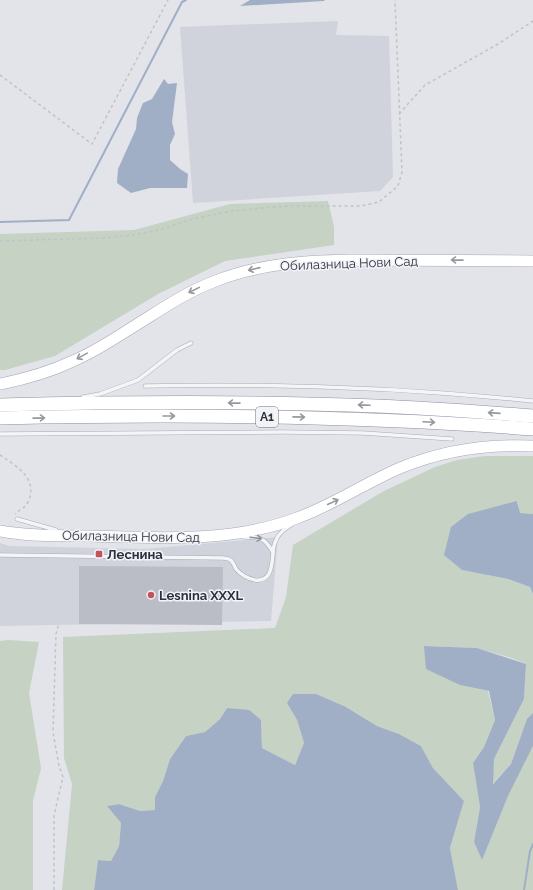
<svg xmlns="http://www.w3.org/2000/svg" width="533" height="890" viewBox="0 0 533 890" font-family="Raleway,sans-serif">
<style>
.built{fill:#d0d3db}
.green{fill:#c6d2c4}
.water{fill:#a1afc6}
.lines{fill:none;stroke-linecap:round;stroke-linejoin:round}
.stream{stroke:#a1afc6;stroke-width:2}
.building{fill:#babdc5}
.lane-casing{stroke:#a8abb3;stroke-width:4.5}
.primary-casing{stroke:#a2a8b4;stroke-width:12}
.highway-casing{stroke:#8b909e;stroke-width:14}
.path{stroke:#c0c2c8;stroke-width:1.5;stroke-dasharray:3 3;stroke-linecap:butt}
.lane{stroke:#f4f5f8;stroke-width:3.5}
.primary{stroke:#fff;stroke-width:11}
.highway{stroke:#fff;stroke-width:13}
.oneway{stroke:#96989f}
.oneway2{stroke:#90939c}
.poi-dot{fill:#c25358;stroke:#f2f3f7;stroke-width:1.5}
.labels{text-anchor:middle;stroke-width:3;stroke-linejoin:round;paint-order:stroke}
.shield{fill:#f2f3f7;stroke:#676b76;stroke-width:1}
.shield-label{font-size:12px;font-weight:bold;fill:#2c313f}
.street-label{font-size:13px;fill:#2c313f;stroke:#f2f3f7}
.poi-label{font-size:13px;font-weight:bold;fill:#2c313f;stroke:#f2f3f7;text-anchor:start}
</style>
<rect width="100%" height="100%" fill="#e2e4e9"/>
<g class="built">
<path d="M338 21 336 35 389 36 393 177 380 191 193 203 180 27Z"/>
<path d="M278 537 271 621 0 626V543L10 546 145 549Z"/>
</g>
<g class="green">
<path d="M328 201 334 227V245L225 261 158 294 55 356 5 370H0V234L134 230 230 204Z"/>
<path d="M485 456H533V514L519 513 518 501 462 570 508 579 530 587 533 594V713L527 720 511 764 492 784 494 759 524 699 526 664 512 658 477 648 424 646 460 685 488 691 495 720 484 747 473 763 480 807 474 842 482 859 508 796 533 746V890H458L450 848 464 801 433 768 421 746 399 734 377 726 346 707 287 703 297 720 304 743 295 765 262 748 261 720 227 708 220 719 205 732 186 736 170 759 163 781 155 797V810L140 811 119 804 107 806 121 823 119 846 111 861 98 860 94 890H62L72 784 64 758 63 637 275 628 286 597 293 545 384 491 435 467 457 460Z"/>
<path d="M8 640 39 642 29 693 41 768 33 801V890H0V641Z"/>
</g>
<g class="water">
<path d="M250 0H325L324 1 240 6Z"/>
<path d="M164 79 168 84 177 83 172 122 175 134 170 145V160L180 169 188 174 187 188H150L131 193 117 183 118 169 136 129 137 118 143 103 152 99Z"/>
<path d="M517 501 520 513 533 514V594L530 587 508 579 462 570 444 555 451 527 468 514Z"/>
<path d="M424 646 477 648 526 664 524 699 494 759 493 784 511 764 527 719 533 713V746L508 796 482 860 474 842 480 807 473 763 484 747 495 720 489 691 460 685 426 669Z"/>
<path d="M293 694H316L346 707 377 726 399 734 421 746 433 768 464 801 450 848 458 890H94L98 860 111 861 119 846 121 823 107 806 119 804 140 811 155 810V797L163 781 170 759 186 736 205 732 220 719 227 708 249 710 261 720 262 748 295 765 304 743 297 720 287 703Z"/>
</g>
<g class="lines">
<g class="stream">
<path d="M0 222 69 220 182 2 186 0"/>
<path d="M524 890 530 851 533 844"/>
</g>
</g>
<path class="building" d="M79 566 223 567 222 625 79 624Z"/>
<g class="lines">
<defs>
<g id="lane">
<path d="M145 386C274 383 404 388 533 401"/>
<path d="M83 397 100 394 138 380 177 350 191 343"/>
<path d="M0 434 283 432 363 433 452 439"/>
<path d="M17 519 56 530"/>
<path d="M243 537C260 537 264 537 273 552"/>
<path d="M0 555 223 558C232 559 232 561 236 569 240 574 248 579 255 580 272 582 272 564 273 553 273 548 275 542 277 538 280 532 286 528 291 525"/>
</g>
<g id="primary">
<path d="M0 384C25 379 50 372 73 361 92 353 111 341 128 330 156 313 182 294 213 282 257 264 303 261 350 260L533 261"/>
<path d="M0 531C29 537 61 535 90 536 160 538 231 543 297 518 333 505 365 483 400 468 443 450 487 444 533 446"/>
</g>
<g id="highway">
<path d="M0 405C125 402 251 401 376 406 428 408 481 412 533 416"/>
<path d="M0 418C178 414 356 415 533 429"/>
</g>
</defs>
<use href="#lane" class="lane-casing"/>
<use href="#primary" class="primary-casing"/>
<use href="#highway" class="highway-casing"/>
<g class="path">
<path d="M0 75 92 144 168 0"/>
<path d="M399 114 425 85 498 44 533 21"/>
<path d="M0 241 103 238 132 235 159 230 193 219 231 211 287 206H361L379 202 398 186 402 172 395 0"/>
<path d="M0 455C17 466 40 480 27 504 24 508 19 510 15 514"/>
<path d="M54 890V815L63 777 59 766 53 732 56 634 59 623"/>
</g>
<use href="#lane" class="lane"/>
<use href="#primary" class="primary"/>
<use href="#highway" class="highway"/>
</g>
<defs><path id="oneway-shaft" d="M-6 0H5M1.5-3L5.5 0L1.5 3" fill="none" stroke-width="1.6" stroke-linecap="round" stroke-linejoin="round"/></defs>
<g class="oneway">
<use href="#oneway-shaft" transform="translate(457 260) rotate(-179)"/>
<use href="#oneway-shaft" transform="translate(254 269) rotate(167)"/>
<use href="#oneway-shaft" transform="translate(194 290) rotate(154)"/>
<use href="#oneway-shaft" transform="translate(82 356) rotate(151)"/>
<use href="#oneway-shaft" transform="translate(234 403) rotate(-179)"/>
<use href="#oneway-shaft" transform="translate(364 405) rotate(-178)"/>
<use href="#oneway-shaft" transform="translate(494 413) rotate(-176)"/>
<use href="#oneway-shaft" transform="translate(169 416)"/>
<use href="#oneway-shaft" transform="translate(299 417) rotate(1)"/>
<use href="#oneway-shaft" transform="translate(39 418) rotate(-1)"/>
<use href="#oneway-shaft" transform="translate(429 422) rotate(3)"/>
<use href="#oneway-shaft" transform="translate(333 502) rotate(-25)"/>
</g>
<use class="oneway2" href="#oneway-shaft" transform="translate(256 538) rotate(7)"/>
<g class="poi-dot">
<rect x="95" y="550" width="8" height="8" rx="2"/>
<circle cx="151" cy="595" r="4"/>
</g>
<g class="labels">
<rect class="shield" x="256" y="407" width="22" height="20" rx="3"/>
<g class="shield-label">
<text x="267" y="421">A1</text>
</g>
<g class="street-label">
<text transform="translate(349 263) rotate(-2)" y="5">Обилазница Нови Сад</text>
<text transform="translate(131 536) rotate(1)" y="5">Обилазница Нови Сад</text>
</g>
<g class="poi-label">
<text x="107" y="559">Леснина</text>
<text x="159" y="600">Lesnina XXXL</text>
</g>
</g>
</svg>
